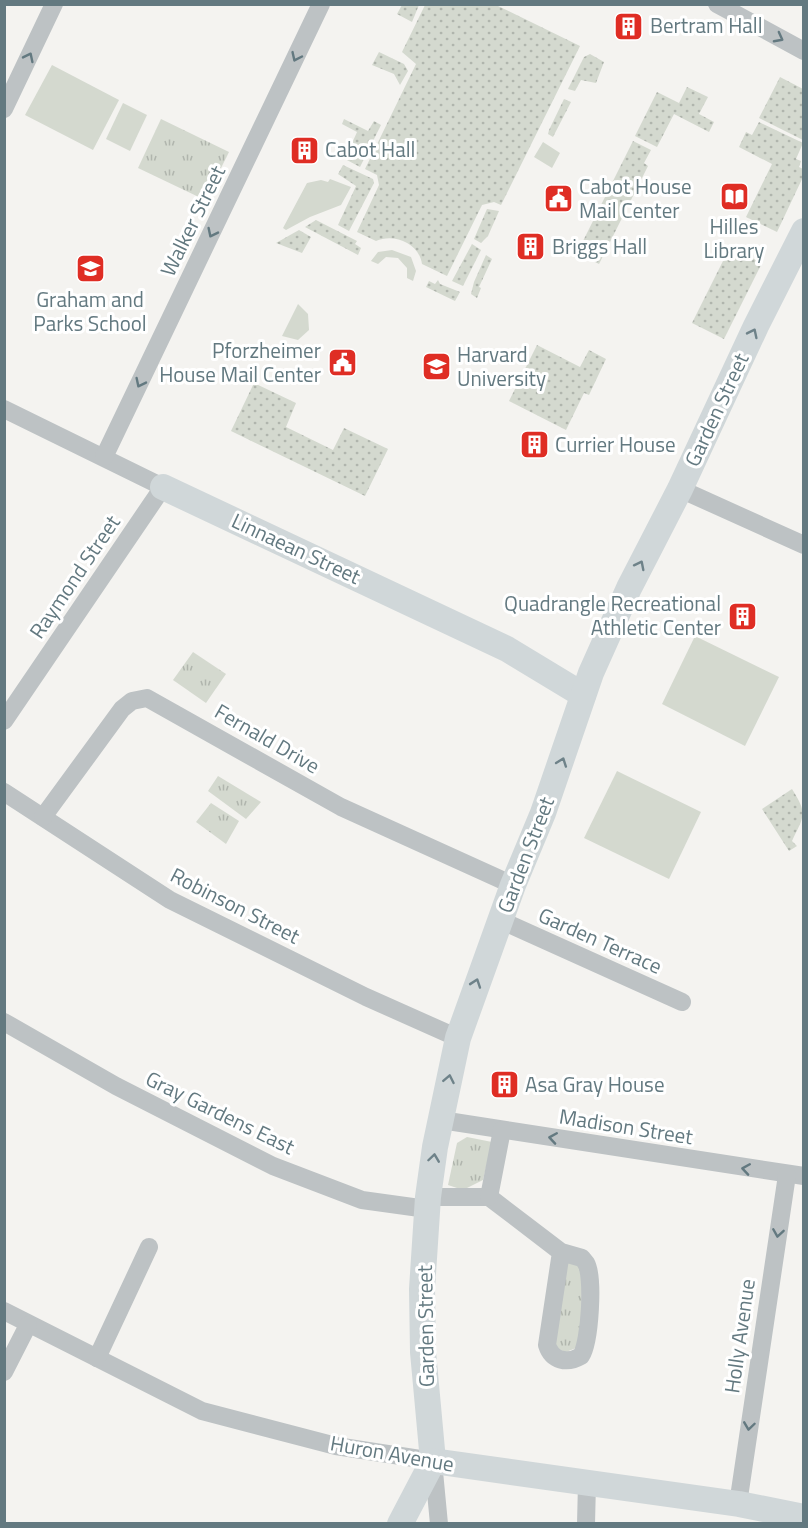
<svg xmlns="http://www.w3.org/2000/svg" width="808" height="1528" viewBox="0 0 808 1528" font-family="'Titillium Web',sans-serif">
<style>
.grass{fill:url(#grass-dots)}
.park{fill:url(#park-tufts)}
.garden{fill:#d4d9cf}
.lines{fill:none;stroke-linecap:round;stroke-linejoin:round}
.street{stroke:#bdc2c4;stroke-width:18}
.secondary{stroke:#d0d7d9;stroke-width:26}
.oneway{stroke:#637980}
.oneway2{stroke:#6e8289}
.labels{text-anchor:middle;stroke-width:6;stroke-linejoin:round;paint-order:stroke}
.poi-label{font-size:21px;fill:#637980;stroke:#fff;text-anchor:start}
.street-label{font-size:21px;fill:#637980;stroke:#fff}
</style>
<defs>
<pattern id="grass-dots" width="8" height="8" patternUnits="userSpaceOnUse" patternTransform="scale(1.5)"><rect width="8" height="8" fill="#d4d9cf"/><path d="M2 2h.1M6 6h.1" fill="none" stroke="#b0b5ad" stroke-width="1.8" stroke-linecap="round"/></pattern>
<pattern id="park-tufts" width="24" height="20" patternUnits="userSpaceOnUse" patternTransform="scale(1.5)"><rect width="24" height="20" fill="#d4d9cf"/><path d="M3 7l-1-3M5 7V3M7 7l1-3M15 17l-1-3M17 17v-4M19 17l1-3" fill="none" stroke="#b0b5ad"/></pattern>
</defs>
<rect width="100%" height="100%" fill="#f4f3f0"/>
<g class="grass">
<path d="M402 5H419L412 22 397 14Z"/>
<path d="M425 5H496L580 46 501 205 494 202 482 205 447 276 422 264C419 243 394 233 376 241L357 232 379 185 377 175 365 169 416 64 402 52Z"/>
<path d="M379 52 404 64 408 71 400 85 394 74 372 65Z"/>
<path d="M590 54 604 62 596 83 581 80 575 91 568 89 584 57Z"/>
<path d="M780 77 803 89V140L759 118Z"/>
<path d="M687 87 708 97 699 114 714 122 709 132 674 114 657 147 635 136 657 92 679 103Z"/>
<path d="M564 99 571 102 553 137 548 134 549 130Z"/>
<path d="M344 119 368 131 374 121 381 125 360 167 345 159 357 132 342 124Z"/>
<path d="M759 122 803 143 796 159 801 161 799 167 803 169V177L777 232 746 217 772 164 739 147 746 132 752 135Z"/>
<path d="M633 141 651 150 644 163 648 166 599 264 577 253Z"/>
<path d="M343 165 373 179 374 183 349 231 338 225 356 186 338 174Z"/>
<path d="M487 209 499 211 488 236 481 243 474 239Z"/>
<path d="M316 220 357 241 355 244 361 248 358 255 305 227Z"/>
<path d="M299 230 311 237 302 253 276 243Z"/>
<path d="M472 244 481 250 463 286 452 281Z"/>
<path d="M730 247 762 263 724 339 692 323Z"/>
<path d="M486 255 492 259 479 287 481 288 477 298 471 294 474 282Z"/>
<path d="M438 280 440 284 460 292 455 301 426 287 429 281 435 284Z"/>
<path d="M537 345 580 367 589 350 606 359 589 395 584 393 566 430 509 401Z"/>
<path d="M254 383 296 403 286 427 333 450 344 428 388 449 365 496 231 431Z"/>
<path d="M792 789C808 814 804 816 792 841L797 846 789 851 762 809Z"/>
</g>
<g class="park">
<path d="M161 119 229 152 205 200 138 168Z"/>
<path d="M193 652 226 674 206 703 173 680Z"/>
<path d="M218 776 261 802 246 819 208 791Z"/>
<path d="M211 803 239 821 226 844 196 822Z"/>
<path d="M467 1137 492 1142 483 1180 463 1190 448 1185 457 1143Z"/>
<path d="M568 1262 580 1264 587 1326 581 1346 566 1352 557 1349 553 1333Z"/>
</g>
<g class="garden">
<path d="M52 65 119 100 93 150 25 115Z"/>
<path d="M123 103 147 115 130 151 106 139Z"/>
<path d="M543 142 560 153 552 168 534 157Z"/>
<path d="M330 179 351 187 341 205 310 217 286 230 283 228 307 183 321 180 328 182Z"/>
<path d="M392 250 411 257 416 271 413 281 407 278V268L398 258 386 257 378 264 371 261 378 252Z"/>
<path d="M298 304 308 314 309 330 298 340 282 336Z"/>
<path d="M695 636 779 677 745 746 662 704Z"/>
<path d="M617 771 701 812 669 879 584 838Z"/>
</g>
<g class="lines">
<g class="street">
<path d="M717 4 804 51"/>
<path d="M4 109 54 4"/>
<path d="M4 409 163 487 4 721"/>
<path d="M104 457 321 4"/>
<path d="M680 489 804 545"/>
<path d="M4 792 170 900 366 997 458 1038"/>
<path d="M43 817 122 709 132 701 147 698 341 807 513 885"/>
<path d="M500 920 682 1002"/>
<path d="M4 1022 116 1086 273 1166 362 1200 427 1209"/>
<path d="M441 1120 804 1176"/>
<path d="M428 1197H489L561 1252 582 1258 586 1263C594 1277 590 1342 581 1356 567 1364 552 1361 547 1345L561 1252"/>
<path d="M489 1197 502 1130"/>
<path d="M4 1311 202 1411 336 1446 433 1461 439 1524"/>
<path d="M97 1358 149 1247"/>
<path d="M4 1372 28 1325"/>
<path d="M738 1504 787 1175"/>
<path d="M586 1524 587 1483"/>
</g>
<g class="secondary">
<path d="M163 487 507 649 583 695"/>
<path d="M433 1461 423 1352 422 1289 428 1197 435 1147 458 1038 513 885 543 813 591 673 629 588 680 489 756 326 804 231"/>
<path d="M433 1461 739 1504 804 1517"/>
<path d="M400 1524 433 1461"/>
</g>
</g>
<defs><path id="oneway-chevron" d="M-2-3.5L2.5 0L-2 3.5" fill="none" stroke-width="1.6" stroke-linecap="round" stroke-linejoin="round" transform="scale(1.5)"/></defs>
<g class="oneway">
<use href="#oneway-chevron" transform="translate(779 38) rotate(28)"/>
<use href="#oneway-chevron" transform="translate(29 57) rotate(-64)"/>
<use href="#oneway-chevron" transform="translate(296 57) rotate(115)"/>
<use href="#oneway-chevron" transform="translate(212 233) rotate(116)"/>
<use href="#oneway-chevron" transform="translate(140 383) rotate(116)"/>
<use href="#oneway-chevron" transform="translate(553 1138) rotate(-171)"/>
<use href="#oneway-chevron" transform="translate(746 1169) rotate(-171)"/>
<use href="#oneway-chevron" transform="translate(778 1233) rotate(99)"/>
<use href="#oneway-chevron" transform="translate(749 1426) rotate(98)"/>
</g>
<g class="oneway2">
<use href="#oneway-chevron" transform="translate(753 333) rotate(-64)"/>
<use href="#oneway-chevron" transform="translate(640 565) rotate(-63)"/>
<use href="#oneway-chevron" transform="translate(562 762) rotate(-70)"/>
<use href="#oneway-chevron" transform="translate(476 983) rotate(-71)"/>
<use href="#oneway-chevron" transform="translate(449 1079) rotate(-79)"/>
<use href="#oneway-chevron" transform="translate(434 1158) rotate(-82)"/>
</g>
<defs>
<symbol id="building-square" viewBox="-11 -11 22 22"><rect x="-9" y="-9" width="18" height="18" rx="4" fill="#df2d24" stroke="#fff"/><path d="M-4-6H4V6H1V3H-1V6H-4ZM-2.5-4.3h1.7v1.8h-1.7ZM.8-4.3h1.7v1.8H.8ZM-2.5-1h1.7V.8h-1.7ZM.8-1h1.7V.8H.8Z" fill="#fff"/></symbol>
<symbol id="library-square" viewBox="-11 -11 22 22"><rect x="-9" y="-9" width="18" height="18" rx="4" fill="#df2d24" stroke="#fff"/><path d="M-6-4Q-3-5.5-.7-3.5V5Q-3 3-6 4ZM6-4Q3-5.5 .7-3.5V5Q3 3 6 4Z" fill="#fff"/></symbol>
<symbol id="civic-square" viewBox="-11 -11 22 22"><rect x="-9" y="-9" width="18" height="18" rx="4" fill="#df2d24" stroke="#fff"/><path d="M-.6-6.5H3V-4.5H.6V-3L4-1V1h2V6H-6V1h2V-1L-.6-3ZM-1.2 2.5V6h2.4V2.5Z" fill="#fff"/></symbol>
<symbol id="school-square" viewBox="-11 -11 22 22"><rect x="-9" y="-9" width="18" height="18" rx="4" fill="#df2d24" stroke="#fff"/><path d="M0-5L7-2L0 1L-7-2ZM-4 1L0 2.5L4 1V4Q0 6-4 4Z" fill="#fff"/></symbol>
<symbol id="university-square" viewBox="-11 -11 22 22"><rect x="-9" y="-9" width="18" height="18" rx="4" fill="#df2d24" stroke="#fff"/><path d="M0-5L7-2L0 1L-7-2ZM-4 1L0 2.5L4 1V4Q0 6-4 4Z" fill="#fff"/></symbol>
</defs>
<g fill-rule="evenodd">
<use href="#building-square" x="612" y="10" width="33" height="33"/>
<use href="#building-square" x="288" y="134" width="33" height="33"/>
<use href="#library-square" x="718" y="180" width="33" height="33"/>
<use href="#civic-square" x="542" y="182" width="33" height="33"/>
<use href="#building-square" x="514" y="230" width="33" height="33"/>
<use href="#school-square" x="74" y="252" width="33" height="33"/>
<use href="#civic-square" x="326" y="346" width="33" height="33"/>
<use href="#university-square" x="420" y="350" width="33" height="33"/>
<use href="#building-square" x="518" y="428" width="33" height="33"/>
<use href="#building-square" x="726" y="600" width="33" height="33"/>
<use href="#building-square" x="488" y="1068" width="33" height="33"/>
</g>
<g class="labels">
<g class="poi-label">
<text x="650" y="33">Bertram Hall</text>
<text x="325" y="157">Cabot Hall</text>
<text x="579" y="194">Cabot House<tspan x="579" dy="24">Mail Center</tspan></text>
<text x="734" y="234" text-anchor="middle">Hilles<tspan x="734" dy="24">Library</tspan></text>
<text x="552" y="254">Briggs Hall</text>
<text x="90" y="307" text-anchor="middle">Graham and<tspan x="90" dy="24">Parks School</tspan></text>
<text x="321" y="358" text-anchor="end">Pforzheimer<tspan x="321" dy="24">House Mail Center</tspan></text>
<text x="457" y="362">Harvard<tspan x="457" dy="24">University</tspan></text>
<text x="555" y="452">Currier House</text>
<text x="721" y="611" text-anchor="end">Quadrangle Recreational<tspan x="721" dy="24">Athletic Center</tspan></text>
<text x="525" y="1092">Asa Gray House</text>
</g>
<g class="street-label">
<text transform="translate(193 221) rotate(-64)" y="7">Walker Street</text>
<text transform="translate(717 410) rotate(-65)" y="7">Garden Street</text>
<text transform="translate(296 549) rotate(25)" y="7">Linnaean Street</text>
<text transform="translate(75 577) rotate(-56)" y="7">Raymond Street</text>
<text transform="translate(267 739) rotate(30)" y="7">Fernald Drive</text>
<text transform="translate(526 855) rotate(-69)" y="7">Garden Street</text>
<text transform="translate(235 906) rotate(27)" y="7">Robinson Street</text>
<text transform="translate(600 941) rotate(24)" y="7">Garden Terrace</text>
<text transform="translate(220 1113) rotate(26)" y="7">Gray Gardens East</text>
<text transform="translate(626 1127) rotate(9)" y="7">Madison Street</text>
<text transform="translate(426 1326) rotate(-91)" y="7">Garden Street</text>
<text transform="translate(740 1336) rotate(-82)" y="7">Holly Avenue</text>
<text transform="translate(392 1454) rotate(10)" y="7">Huron Avenue</text>
</g>
</g>
<rect width="808" height="1528" fill="none" stroke="#637980" stroke-width="12"/>
</svg>
